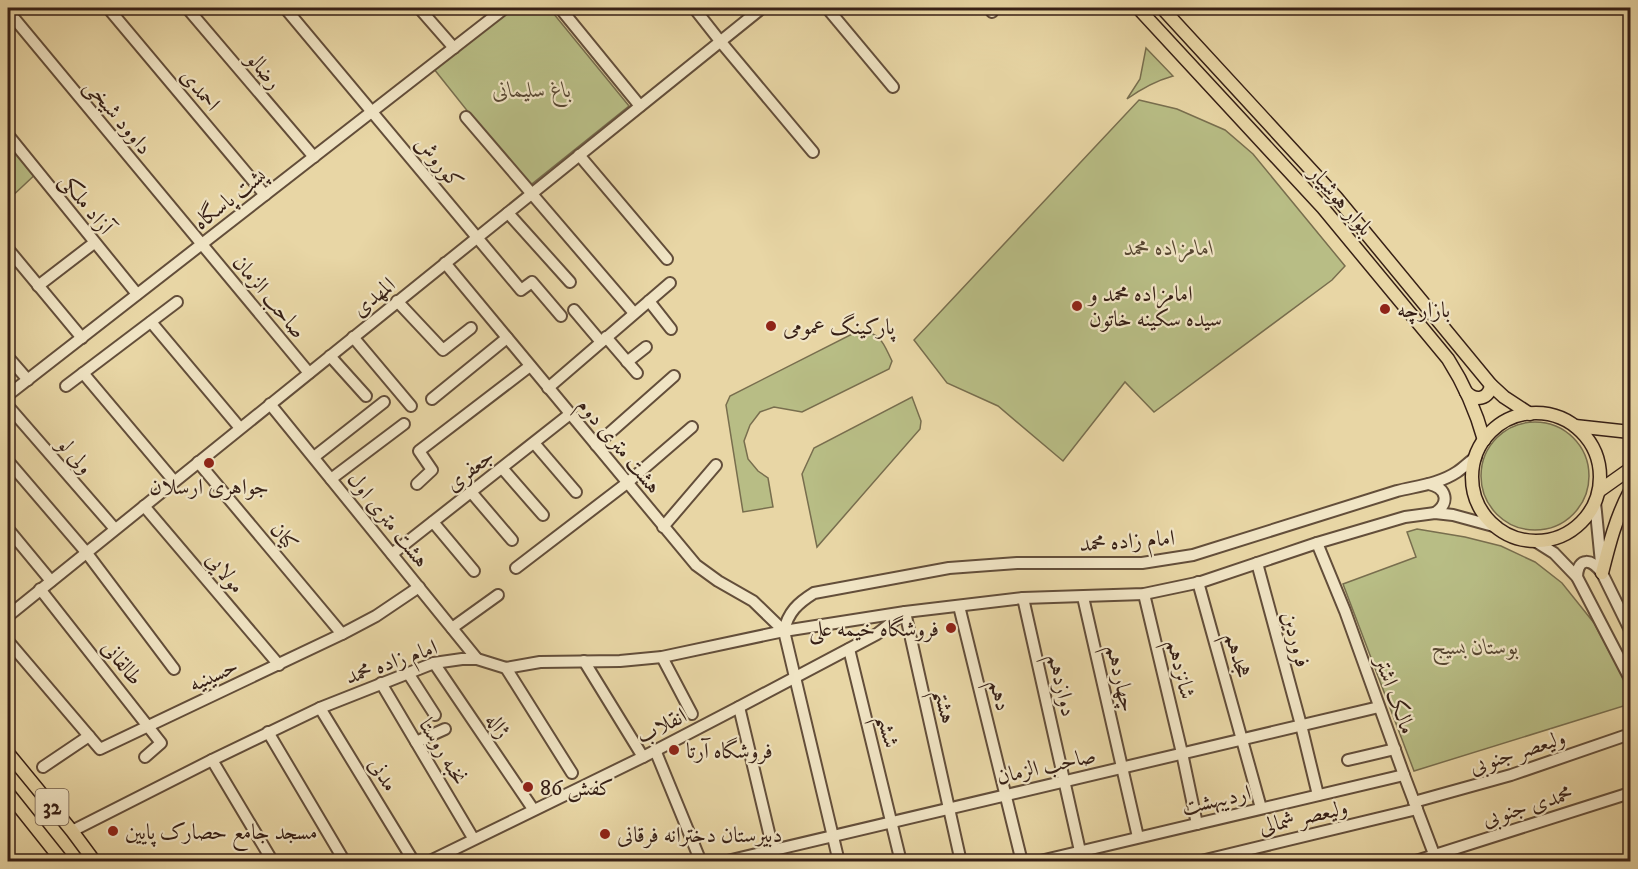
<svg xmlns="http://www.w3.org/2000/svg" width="1638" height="869" viewBox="0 0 1638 869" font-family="'IM FELL DW Pica',Amiri,serif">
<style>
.green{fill:#b8bd85;stroke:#786e4e;stroke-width:1.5}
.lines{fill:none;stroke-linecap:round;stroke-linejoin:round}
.minor-casing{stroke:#634e3a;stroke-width:14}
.major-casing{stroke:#372016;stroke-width:15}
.minor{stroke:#f0e4c4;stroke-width:10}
.major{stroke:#e8d6a5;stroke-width:12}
.poi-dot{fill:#8f2418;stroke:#f0e4c4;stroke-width:2}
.labels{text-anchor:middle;stroke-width:4.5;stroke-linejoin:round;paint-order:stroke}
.shield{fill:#f0e4c4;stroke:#6e5b4a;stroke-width:1.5}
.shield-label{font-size:21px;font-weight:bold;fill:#372016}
.street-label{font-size:22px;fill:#372016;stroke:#f0e4c4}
.park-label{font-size:22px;font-style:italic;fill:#574732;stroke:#f0e4c4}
.poi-label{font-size:22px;fill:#372016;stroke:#f0e4c4;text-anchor:start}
</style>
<rect width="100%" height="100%" fill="#e8d6a5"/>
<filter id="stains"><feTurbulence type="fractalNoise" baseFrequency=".00333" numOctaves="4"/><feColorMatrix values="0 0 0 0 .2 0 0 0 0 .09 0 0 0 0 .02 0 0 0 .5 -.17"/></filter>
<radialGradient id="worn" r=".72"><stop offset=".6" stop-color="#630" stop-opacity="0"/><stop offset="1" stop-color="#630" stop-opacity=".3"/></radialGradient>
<g class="green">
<path d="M511 8H549L629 106 528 187 434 69Z"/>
<path d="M1146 48 1173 76C1155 81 1141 89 1127 99L1140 79Z"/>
<path d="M1139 100 1177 109 1225 130 1253 154 1345 266 1332 280 1154 412 1125 382 1063 461 998 406 947 383 914 340Z"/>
<path d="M8 133 40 170 8 200Z"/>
<path d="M860 330C882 334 883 343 892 361L889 369 802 412 774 407 760 412 750 425 744 441 748 459 758 471 768 478 773 507 743 512 726 405 730 396Z"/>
<path d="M912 397 921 421 920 429 817 547 802 474 814 448Z"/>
<circle cx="1535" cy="476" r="54"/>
<path d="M1417 529 1465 537 1501 546 1535 562 1562 583 1594 623 1630 691V704L1414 771 1343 584 1416 557 1407 532Z"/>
</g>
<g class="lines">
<defs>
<g id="minor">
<path d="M108 8 265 195"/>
<path d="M187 8 314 157"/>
<path d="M285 8 521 290 532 282 561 316"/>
<path d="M419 8 454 48"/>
<path d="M560 8 640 106"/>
<path d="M694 8 720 41 813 152"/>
<path d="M827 8 893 87"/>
<path d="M989 8 992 12"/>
<path d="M8 11 309 373"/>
<path d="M466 117 634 313"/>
<path d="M8 135 137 294"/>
<path d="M579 155 667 259"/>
<path d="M508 213 570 282"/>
<path d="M8 249 82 338"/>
<path d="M445 263 696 565 718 581 753 601 784 631"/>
<path d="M38 286 94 243"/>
<path d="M397 301 443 350 471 328"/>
<path d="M649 301 671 329"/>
<path d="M574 310 601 342"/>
<path d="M151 322 240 428"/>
<path d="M353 337 411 406"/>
<path d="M606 337 637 373"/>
<path d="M330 356 366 396"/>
<path d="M8 357 28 380"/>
<path d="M627 362 646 347"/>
<path d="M83 373 174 481"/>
<path d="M66 386 177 302"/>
<path d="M548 388 670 283"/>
<path d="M8 395 505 8"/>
<path d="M432 399 507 338"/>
<path d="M270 404 477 659"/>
<path d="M8 406 115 529"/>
<path d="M534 443 576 492"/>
<path d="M596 445 674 376"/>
<path d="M314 457 384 402"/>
<path d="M8 461 86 552 174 669"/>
<path d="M198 462 342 634"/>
<path d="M502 468 543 515"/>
<path d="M331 479 404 424"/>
<path d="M417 484 432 470 419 451 530 366"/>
<path d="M1429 484C1447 488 1450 503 1435 513"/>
<path d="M471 492 512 540"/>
<path d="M1595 502 1602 573 1630 630"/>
<path d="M144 506 279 665"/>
<path d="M433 522 474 571"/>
<path d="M663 527 716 465"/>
<path d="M8 529 51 581"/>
<path d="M1535 541 1554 553 1577 577 1630 679"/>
<path d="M1317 543 1345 611 1404 775 1437 862"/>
<path d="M392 554 570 414"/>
<path d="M1257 563 1301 725 1318 795"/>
<path d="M516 568 627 483 692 427"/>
<path d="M1577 577C1578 556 1592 559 1602 573"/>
<path d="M1198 582 1261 808"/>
<path d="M40 589 161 743 145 757"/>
<path d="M1144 594 1182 753 1197 824"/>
<path d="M1083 597 1138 837"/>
<path d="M1023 598 1080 851"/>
<path d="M959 606 1022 862"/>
<path d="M905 612 961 862"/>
<path d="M8 616 762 8"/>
<path d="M452 628 498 595"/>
<path d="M8 641 100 749 342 634 376 616 419 587"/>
<path d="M849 649 901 862"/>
<path d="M662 657 692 714"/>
<path d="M584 661 643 757"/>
<path d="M434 663 533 809"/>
<path d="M506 668 572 773"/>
<path d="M408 673 435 715"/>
<path d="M381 683 473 838"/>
<path d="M739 707 776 862"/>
<path d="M320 708 414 862"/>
<path d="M268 732 345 862"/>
<path d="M416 742 445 729"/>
<path d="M655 750 701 862"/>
<path d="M212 760 273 862"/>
<path d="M1348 760 1395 749"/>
<path d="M43 767 89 736"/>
<path d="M1414 802 1511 775 1630 734"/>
<path d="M72 831 212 760 320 708 434 663 462 659H477L506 668 540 662 620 661 662 657 784 631 905 612 1023 598 1144 594 1201 582 1317 543 1405 517 1435 513 1453 515 1497 527"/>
<path d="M428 862 643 757 739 707 877 634 903 614"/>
<path d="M723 862 1379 707"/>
<path d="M839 862 784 631C788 612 798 603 814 593L949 568 1017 563H1142L1193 555 1397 491C1417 486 1439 484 1457 472 1463 468 1469 462 1476 457"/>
<path d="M1036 862 1404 775"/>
<path d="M1197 862 1417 809"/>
<path d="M1413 862 1630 793"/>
<path d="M1623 862 1630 859"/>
</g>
<g id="major">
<path d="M1138 8 1323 208 1448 359C1464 384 1476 411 1484 440"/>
<path d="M1162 8 1336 197 1491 385 1504 397 1530 414"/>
<path d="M1466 392C1476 402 1489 399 1491 385"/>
<circle cx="1536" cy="477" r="64"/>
<path d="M1575 426 1630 432"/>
<path d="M1599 491 1630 469"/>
<path d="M1602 573C1609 545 1616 517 1630 491"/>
<path d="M8 753 72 831 95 862"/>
<path d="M8 793 63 862"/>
</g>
</defs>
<use href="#minor" class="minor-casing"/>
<use href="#major" class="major-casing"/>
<use href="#minor" class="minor"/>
<use href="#major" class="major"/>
</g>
<g class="poi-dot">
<circle cx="1077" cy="306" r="6"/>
<circle cx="1385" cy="309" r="6"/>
<circle cx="771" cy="326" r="6"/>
<circle cx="209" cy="463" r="6"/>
<circle cx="951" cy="628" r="6"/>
<circle cx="674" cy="750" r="6"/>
<circle cx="528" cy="787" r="6"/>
<circle cx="113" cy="831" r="6"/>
<circle cx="605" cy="834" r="6"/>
</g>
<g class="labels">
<rect class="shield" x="35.5" y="789" width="33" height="36" rx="4.5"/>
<g class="shield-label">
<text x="52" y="814">32</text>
</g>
<g class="street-label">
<text transform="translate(265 70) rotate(50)" y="8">رضالو</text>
<text transform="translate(201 89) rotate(50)" y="8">احمدی</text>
<text transform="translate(119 116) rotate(50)" y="8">داوود شیخی</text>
<text transform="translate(440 162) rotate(50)" y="8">کوروش</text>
<text transform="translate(229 198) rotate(-38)" y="8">پشت پاسگاه</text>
<text transform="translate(1342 200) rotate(49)" y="8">بلوار هوشیار</text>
<text transform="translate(87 203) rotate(51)" y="8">آزاد ملکی</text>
<text transform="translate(270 296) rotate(50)" y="8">صاحب الزمان</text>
<text transform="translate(373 296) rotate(-39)" y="8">المهدی</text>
<text transform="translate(620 445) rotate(50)" y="8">هشت متری دوم</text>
<text transform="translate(76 455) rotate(49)" y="8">ولی لو</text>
<text transform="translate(469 469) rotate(-38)" y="8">جعفری</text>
<text transform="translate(389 519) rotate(51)" y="8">هشت متری اول</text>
<text transform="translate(285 536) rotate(50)" y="8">کیان</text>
<text transform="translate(1127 540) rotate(-4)" y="8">امام زاده محمد</text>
<text transform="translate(226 572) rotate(50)" y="8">مولایی</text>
<text transform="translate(1297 639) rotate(75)" y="8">فروردین</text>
<text transform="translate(1239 655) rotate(74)" y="8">هجدهم</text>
<text transform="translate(391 661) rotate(-19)" y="8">امام زاده محمد</text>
<text transform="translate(123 662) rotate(51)" y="8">طالقانی</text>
<text transform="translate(1182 669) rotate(76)" y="8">شانزدهم</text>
<text transform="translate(213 674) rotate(-25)" y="8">حسینیه</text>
<text transform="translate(1122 678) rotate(77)" y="8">چهاردهم</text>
<text transform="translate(1063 685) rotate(77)" y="8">دوازدهم</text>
<text transform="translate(1001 695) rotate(76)" y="8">دهم</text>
<text transform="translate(1396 695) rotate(70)" y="8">مالک اشتر</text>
<text transform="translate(946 706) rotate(77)" y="8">هشتم</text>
<text transform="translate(499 725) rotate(55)" y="8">ژاله</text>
<text transform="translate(661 725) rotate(-27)" y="8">انقلاب</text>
<text transform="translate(889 731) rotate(76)" y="8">ششم</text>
<text transform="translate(444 751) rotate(59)" y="8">نخبه روستا</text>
<text transform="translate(1517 751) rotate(-18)" y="8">ولیعصر جنوبی</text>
<text transform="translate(1046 765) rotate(-13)" y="8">صاحب الزمان</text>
<text transform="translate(384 774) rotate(58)" y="8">مدنی</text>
<text transform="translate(1216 799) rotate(-13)" y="8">اردیبهشت</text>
<text transform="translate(1527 805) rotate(-17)" y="8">محمدی جنوبی</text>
<text transform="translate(1303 816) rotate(-13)" y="8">ولیعصر شمالی</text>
</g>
<g class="park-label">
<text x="532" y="97">باغ سلیمانی</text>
<text x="1169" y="255">امامزاده محمد</text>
<text x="1475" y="654">بوستان بسیج</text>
</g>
<g class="poi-label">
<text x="1089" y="301">امامزاده محمد و<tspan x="1089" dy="25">سیده سکینه خاتون</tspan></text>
<text x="1397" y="317">بازارچه</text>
<text x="783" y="334">پارکینگ عمومی</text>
<text x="209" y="494" text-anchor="middle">جواهری ارسلان</text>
<text x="939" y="636" text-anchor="end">فروشگاه خیمه علی</text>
<text x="686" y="758">فروشگاه آرتا</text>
<text x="540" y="795">کفش 86</text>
<text x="125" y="839">مسجد جامع حصارک پایین</text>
<text x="617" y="842">دبیرستان دخترانه فرقانی</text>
</g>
</g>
<rect width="1638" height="869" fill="none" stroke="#e8d6a5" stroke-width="30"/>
<rect x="9" y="9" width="1620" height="851" fill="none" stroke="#372016" stroke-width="3"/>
<rect x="15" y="15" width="1608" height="839" fill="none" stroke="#372016" stroke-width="1.5"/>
<rect width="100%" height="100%" filter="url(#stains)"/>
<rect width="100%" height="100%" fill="url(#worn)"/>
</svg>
